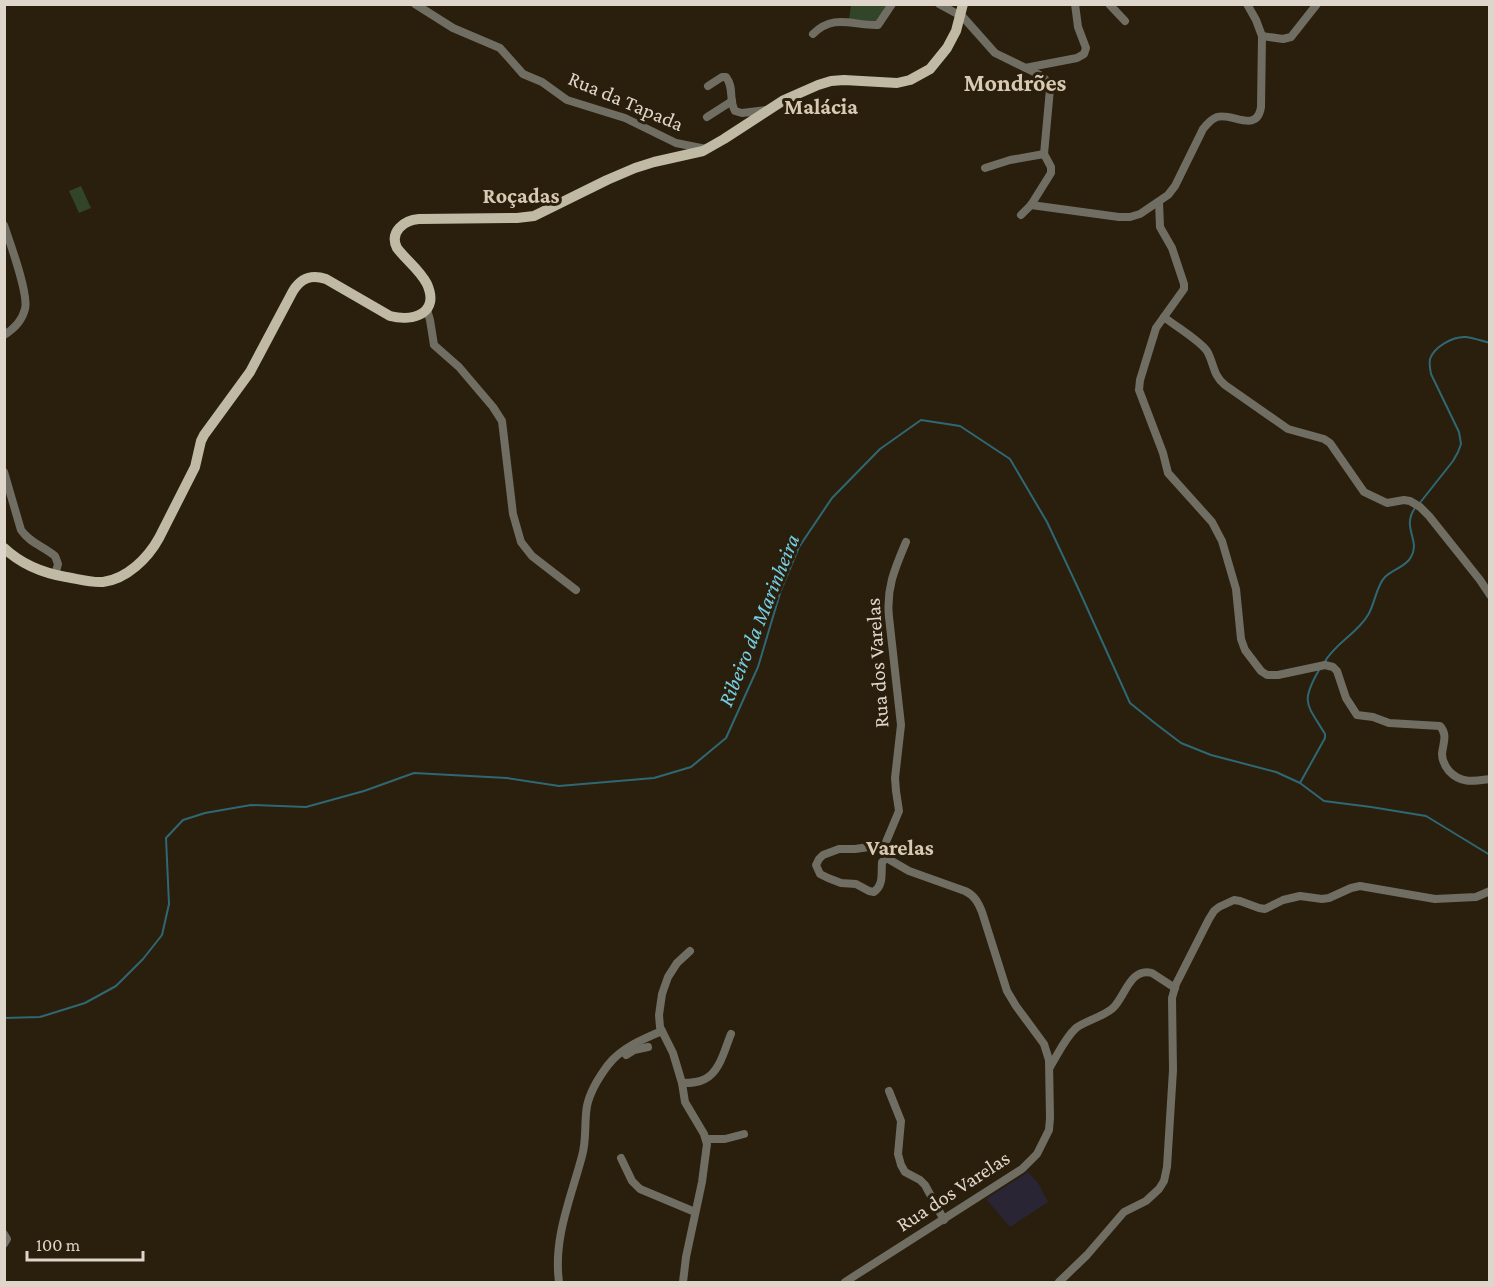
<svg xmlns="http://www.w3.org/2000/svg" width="1494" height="1287" viewBox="0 0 1494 1287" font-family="'Crimson Pro',serif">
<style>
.industrial{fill:#292535}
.green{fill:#324528}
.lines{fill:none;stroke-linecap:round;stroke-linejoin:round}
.stream{stroke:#2f6875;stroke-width:2}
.minor{stroke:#706d62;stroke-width:8}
.major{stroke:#c0baa5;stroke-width:10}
.labels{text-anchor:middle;stroke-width:6;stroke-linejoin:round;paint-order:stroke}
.street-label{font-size:21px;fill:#ded6cb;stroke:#2a1e0c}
.neighbourhood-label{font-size:22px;font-weight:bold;fill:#d8c9b3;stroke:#2a1e0c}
.water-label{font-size:22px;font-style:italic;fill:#74cfe5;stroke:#2a1e0c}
.quarter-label{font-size:24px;font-weight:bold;fill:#d8c9b3;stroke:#2a1e0c}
</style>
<rect width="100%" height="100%" fill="#2a1e0c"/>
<path class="industrial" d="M1028 1172 1038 1183 1048 1202 1010 1227 986 1199Z"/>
<g class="green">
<path d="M851 5H889L879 22 849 20Z"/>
<path d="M81 186 91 208 79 213 69 191Z"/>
</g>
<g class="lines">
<g class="stream">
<path d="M1419 504 1453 461 1458 452 1461 444 1459 432 1431 374C1430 369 1429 364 1430 359 1434 347 1453 336 1466 337 1474 338 1482 341 1490 343"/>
<path d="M1324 663C1335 643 1357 634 1368 615 1375 604 1376 586 1385 577 1393 569 1406 567 1411 557 1421 540 1401 528 1415 508"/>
<path d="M1300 783 1325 738V734C1307 704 1300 703 1319 670"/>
<path d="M4 1018 40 1017 85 1003 116 986 143 959 162 935 169 904 166 838 183 820 205 813 251 805 306 807 364 791 414 773 507 778 559 786 654 778 691 767 726 738 758 667 781 590 799 547 832 498 880 449 921 420 960 426 1010 459 1047 522 1078 588 1130 703 1156 724 1181 743 1211 755 1276 772 1300 783 1324 801 1371 807 1426 816 1490 855"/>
</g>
<g class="minor">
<path d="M415 4 453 28 500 48 523 74 542 82 567 100 625 118 676 143 706 149"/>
<path d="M939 4 963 17 995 53 1042 76 1048 82 1050 89 1044 154 1051 167V173L1031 205 1021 215"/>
<path d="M1109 4 1125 21"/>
<path d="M813 34C834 13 853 26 878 25L892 4"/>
<path d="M1262 36 1283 39 1291 37 1317 4"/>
<path d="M1025 68 1077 58 1084 54 1086 48 1078 27 1075 4"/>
<path d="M708 86 722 77H726C735 89 728 99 735 111L742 113 767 110"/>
<path d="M707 117 732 101"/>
<path d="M985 168 1010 160 1044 154"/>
<path d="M1159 202 1160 227 1172 248 1184 284V289L1156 328 1140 380 1139 390 1163 453 1168 473 1212 522 1222 541 1236 589 1241 639 1245 650 1261 671 1267 675H1278L1325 665 1333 667 1337 671 1346 698 1357 715 1373 717 1389 723 1440 726C1448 735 1443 743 1442 754 1442 761 1445 766 1449 771 1461 784 1474 781 1490 779"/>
<path d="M1031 205 1119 217H1130L1140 214 1168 195 1175 186 1203 129C1207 124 1211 119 1217 117 1232 112 1257 134 1261 107L1262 36 1256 20 1247 4"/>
<path d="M4 225C10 243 29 294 25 309 22 321 14 329 4 335"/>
<path d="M427 310 430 320 434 345 459 367 493 407 502 421 513 514 521 542 532 556 576 590"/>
<path d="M1164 317C1175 326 1199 340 1207 351 1214 363 1213 376 1225 385L1288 429 1324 439 1330 443 1364 492 1387 503 1404 500 1410 501 1420 507 1429 516 1480 580 1490 595"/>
<path d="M4 472 21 530C30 543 43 546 55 556L58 564 55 575"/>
<path d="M885 846H876L855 849H839L823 855 819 859 816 865 820 874 828 878 841 883 856 884 869 891 874 892C884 885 881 873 882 862L888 857"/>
<path d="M626 1055 634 1050 648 1047"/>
<path d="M1050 1067C1058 1054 1065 1038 1076 1028 1087 1020 1103 1017 1113 1008 1125 997 1130 967 1152 973L1175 988"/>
<path d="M682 1083C690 1083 698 1083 705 1079 720 1072 725 1048 731 1034"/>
<path d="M889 1091 901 1121 898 1154 901 1165 905 1172 920 1180 925 1185 944 1220"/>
<path d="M706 1139H725L744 1134"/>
<path d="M621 1158 632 1181 640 1189 695 1212"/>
<path d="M4 1234 7 1239 4 1244"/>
<path d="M559 1282C553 1238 571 1198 582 1156 587 1139 584 1122 587 1106 590 1091 599 1077 608 1065 621 1048 643 1039 662 1031"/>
<path d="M683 1282 686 1257 702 1182 707 1144 704 1134 685 1102 682 1083 673 1053 660 1027 659 1015 662 994 668 977 677 963 690 951"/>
<path d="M845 1282 1022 1169 1037 1154 1049 1130 1050 1118 1049 1060 1044 1044 1016 1006 1007 991 982 912C978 902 974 895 965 891L909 871 890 860 885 851 886 842 899 811 896 791 895 778 901 725 889 617C886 588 895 568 906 542"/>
<path d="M1059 1282 1087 1255 1124 1212 1146 1201 1159 1189 1164 1181 1167 1167 1173 1070 1172 998 1176 984 1209 919 1214 911 1219 907 1234 900 1240 901 1259 908 1265 909 1283 900 1300 896 1322 899 1329 898 1351 888 1360 886 1435 899 1476 897 1490 891"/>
</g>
<path class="major" d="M4 548C22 565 43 573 66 577 78 579 91 583 103 582 127 579 148 558 159 538L195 467 201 441 204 435 250 372 293 291C301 278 311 274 326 279L390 316C414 322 440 313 427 284 420 270 406 260 397 248 389 232 404 220 419 219L517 218 534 216 607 180 635 168 654 162 703 151 724 139 784 100 818 85 831 81 844 80 897 83 910 80 930 69 947 48 956 31 963 4"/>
</g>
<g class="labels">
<g class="street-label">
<text transform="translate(626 101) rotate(23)" y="7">Rua da Tapada</text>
<text transform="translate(877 663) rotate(-94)" y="7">Rua dos Varelas</text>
<text transform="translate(953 1191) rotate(-33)" y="7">Rua dos Varelas</text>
</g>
<g class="neighbourhood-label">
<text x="821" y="114">Malácia</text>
<text x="521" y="203">Roçadas</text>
<text x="900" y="855">Varelas</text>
</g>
<g class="water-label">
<text transform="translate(758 620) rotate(-68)" y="8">Ribeiro da Marinheira</text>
</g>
<g class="quarter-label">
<text x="1015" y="91">Mondrões</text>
</g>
</g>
<rect width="1494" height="1287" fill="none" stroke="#ded6cb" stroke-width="12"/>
<path d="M27 1251v9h116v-9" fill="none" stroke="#ded6cb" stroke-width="3"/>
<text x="36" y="1251" font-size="18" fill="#ded6cb" stroke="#2a1e0c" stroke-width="4.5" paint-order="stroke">100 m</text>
</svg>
